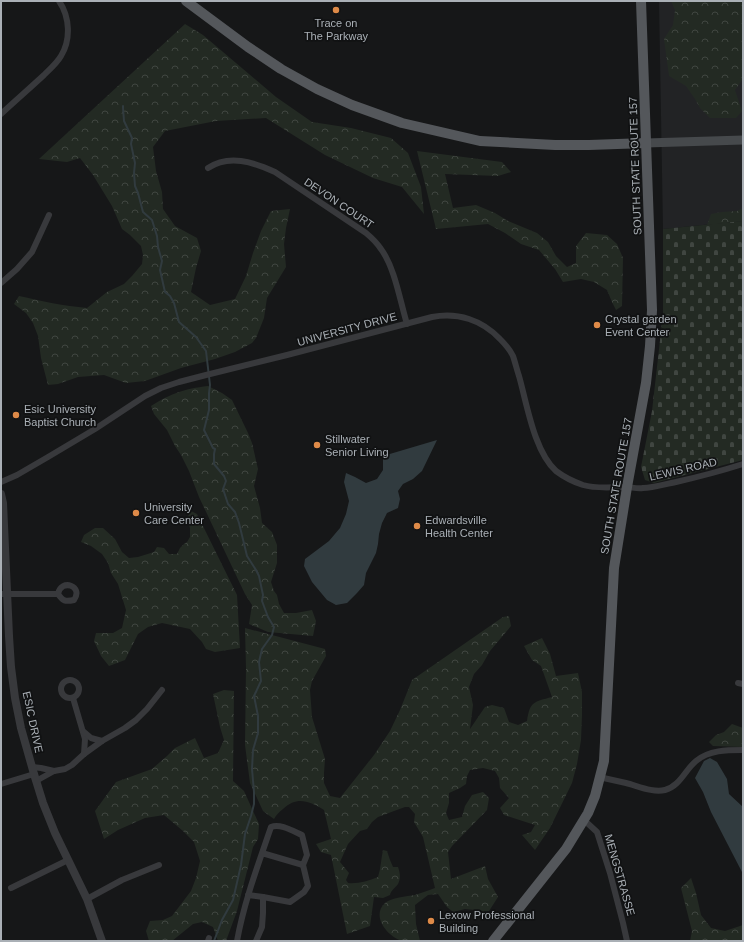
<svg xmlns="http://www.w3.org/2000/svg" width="744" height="942" viewBox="0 0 744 942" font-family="Helvetica,sans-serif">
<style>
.built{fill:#222325}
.forest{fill:url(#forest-crowns)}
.cemetery{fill:url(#cemetery-stones)}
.water{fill:#313b3f}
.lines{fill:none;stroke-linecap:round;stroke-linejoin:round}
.stream{stroke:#313b3f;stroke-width:2}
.minor{stroke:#38393c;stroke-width:6}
.tertiary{stroke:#38393c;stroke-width:8}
.secondary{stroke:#46494c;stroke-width:9}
.primary{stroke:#54575b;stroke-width:10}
.poi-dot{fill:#de8a48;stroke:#111213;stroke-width:1.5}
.labels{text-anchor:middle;stroke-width:3.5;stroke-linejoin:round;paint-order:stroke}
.poi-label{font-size:11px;fill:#aab0b6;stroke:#111213;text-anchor:start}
.street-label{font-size:11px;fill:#aab0b6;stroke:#111213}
</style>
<defs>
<pattern id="forest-crowns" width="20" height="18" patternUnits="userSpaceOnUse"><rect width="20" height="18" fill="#232a23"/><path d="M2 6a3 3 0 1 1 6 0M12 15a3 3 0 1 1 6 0" fill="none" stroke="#404641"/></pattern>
<pattern id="cemetery-stones" width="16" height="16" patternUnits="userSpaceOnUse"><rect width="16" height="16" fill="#232a23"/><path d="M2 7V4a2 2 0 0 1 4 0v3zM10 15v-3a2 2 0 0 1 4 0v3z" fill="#404641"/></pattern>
</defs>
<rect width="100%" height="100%" fill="#161718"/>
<path class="built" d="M659 1H743V221L663 229Z"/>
<g class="forest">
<path d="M671 1H743V79L742 80 735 90 742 111 736 118H710L700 108 695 99 686 86 669 76 664 39 673 25 675 10Z"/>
<path d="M185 24 203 35 276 97 312 122 351 128 391 138 408 153 421 187 424 214 402 187 373 178 325 155 266 118 216 121 165 131 153 147 156 171 162 192 163 209 175 226 197 238 201 251 196 268 191 292 210 305 235 299 246 276 253 253 261 231 271 211 290 209 286 228 284 244 286 267 267 298 264 318 256 338 252 343 235 352 215 359 181 368 145 381 126 383 104 375 78 377 58 384 48 385 41 358 38 336 33 323 26 313 14 304 19 296C41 301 64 306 87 308L107 292 124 284 132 276 142 264 143 255 141 246 130 235 122 229 112 206 93 175 80 158 67 162 39 159Z"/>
<path d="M417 151 502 162 511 172 498 176 445 174 453 208 476 205 495 213 508 221 537 233 548 242 556 256 567 267 576 263V246L586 233 607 235 617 244 623 258 622 306 616 310 612 302 607 290 594 282 581 279 563 282 555 269 539 250 521 244 505 233 488 224 436 229Z"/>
<path d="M743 208V221L707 225 711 214 722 212 737 211Z"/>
<path d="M208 386 222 393 232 400 248 433 252 443 258 469 254 486 260 508 262 523 272 532 277 545V563L271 582 274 591 277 595 279 604 284 613H296L312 610 316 621 313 636 268 632 249 624 252 605 245 594 199 497 189 471 181 455 175 446 167 430 154 414 151 406C172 393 184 389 208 386Z"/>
<path d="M191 511 197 514 237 595 240 648 215 652 206 649 202 642 190 629 162 623 148 627 138 634 125 660 109 666 101 656 94 641 96 633H113L122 628 126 610 118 584 111 573 108 563 102 554 91 546 81 542 84 535 95 528H103L115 539 122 552 129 558 138 557 154 552 157 547 164 548 169 554H177L180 548 184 544 187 542 190 537V528L187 518Z"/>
<path d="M509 616 511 626 490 651 482 665 474 674 469 687 473 705 470 729 485 707 492 705 504 708 509 722 518 725 527 721C530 701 534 702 552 697L541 666 532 660 524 646 542 638 550 654 556 676 578 673 582 692V715L581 740 577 764 572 783 550 828 535 850 522 835 531 832 535 825 504 815 500 808 509 798 500 788 499 778 495 771 483 768 470 770 467 776 466 784 460 788 449 793V803L446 813 449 820 462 817 465 806 472 795 483 792 489 798 487 810 452 846 448 852 451 879 485 866 488 879 498 897 489 911 478 913 475 910 465 909 453 912 447 907 438 894 428 895 415 905 416 924 420 941C415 941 407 942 402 941 387 936 371 916 385 903 391 898 407 896 415 895 422 893 429 890 435 888L423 837 414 822 415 814 409 807H405L394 811 378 817 372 822 367 829 360 831 348 844 340 862 349 873 346 880 348 883C358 884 368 881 378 877 381 868 381 859 383 850L387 851 390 860 393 867H398C400 873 401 878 398 884 395 888 391 890 390 895L383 898 374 897 370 926 347 934 331 855 321 852 316 844 331 839 324 810C309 801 297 796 283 809 279 812 276 815 274 819L263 811 250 783 245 745 246 668 245 628 325 649 326 656 312 681 310 690 312 717 325 759 324 773V783L330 796 340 798 374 755 390 731 400 710 412 680 503 617Z"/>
<path d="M224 690 234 691 233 781 244 791 259 824 258 839 253 847 237 911 226 941H218L213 927 202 922 193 924 172 941H149L146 931 150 921 163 920 172 916 191 891 196 878 200 861 194 842 183 831 164 815 145 818 118 830 104 839 95 811 116 782 152 769 167 756 175 748 195 738 204 758 218 753 224 740 220 727 213 694Z"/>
<path d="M732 724 743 728V747L713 746 709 742 716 735 724 732Z"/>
<path d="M691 878 696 893 701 915 711 928 725 931 743 925V941H690L692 931 681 888Z"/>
</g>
<path class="cemetery" d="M743 221V460L654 483 645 480 641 467 652 411 663 314V229Z"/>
<g class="water">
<path d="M437 440 422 471 413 479 403 484 398 491 400 499 398 508 387 513 382 523 379 534 378 544 376 553 366 573 364 585 357 593 347 603 336 605 327 600 312 582 304 566 305 559 329 541 340 528 346 514 349 501 344 482 346 473 355 477 366 483 377 479 383 470V456Z"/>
<path d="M710 758 717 762 727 779 729 794 743 807V874L711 812 703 792 695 778 704 761Z"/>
</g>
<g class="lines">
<path class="stream" d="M123 106V108L124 121 132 138 131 144 135 163 134 173 135 186 138 193 143 212 152 220 157 236 158 247 162 261 160 270 165 292 170 296 174 303 179 322 196 337 206 351 210 385 209 393V410L204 430 213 448 215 449 214 454V464L224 476 226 481 223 489 228 504 235 512 239 523 247 556 256 570 259 576 263 595 262 601 268 617 274 627 272 635 262 649 259 662 261 681 254 696 258 716V733L253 750 252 769 254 792V804L251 816 245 834 241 865 233 900 222 920 214 941"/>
<g class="minor">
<path d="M1 114C15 101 30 88 44 75 50 69 57 63 61 56 71 40 70 17 59 1"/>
<path d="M208 168C229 154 253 162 275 172L366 233C372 238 377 243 381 249 395 268 400 301 407 324"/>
<path d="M1 283 17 269 32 252 49 215"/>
<path d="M1 482 17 475 48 457 95 429 145 396 161 388 179 382 206 375 287 355 432 317C458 312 482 320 500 339 505 344 510 350 513 356 515 362 517 370 519 376 527 404 534 451 556 471 564 477 574 482 583 485 596 489 612 487 625 487 631 487 637 489 643 488 654 488 665 484 676 482 698 477 721 471 743 464"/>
<path d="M1 594H58C63 601 65 602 74 600 84 586 61 578 58 594"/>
<circle cx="70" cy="689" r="9"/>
<path d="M738 683 743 684"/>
<path d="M73 698 85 739 84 754"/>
<path d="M84 732 91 738 102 741"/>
<path d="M32 767 41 768 54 771"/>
<path d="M599 777C608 779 617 781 626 783 638 786 653 793 665 790 680 786 685 770 696 761 709 750 727 750 743 750"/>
<path d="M36 781 54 771 65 769 72 765 84 754 102 741 125 728 136 720 147 709 162 690"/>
<path d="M1 784 34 774"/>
<path d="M584 820 597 832 610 873 623 923 627 941"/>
<path d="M11 888 68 860"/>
<path d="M248 895 263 897 290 902 304 892 308 886 303 865"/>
<path d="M87 899 122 880 159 865"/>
<path d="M208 941 209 938"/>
<path d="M237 941C244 902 258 865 271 827 280 823 293 831 302 835L307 855 303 865 262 853"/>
<path d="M256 941 262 927 263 913V897"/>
</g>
<path class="tertiary" d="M1 494 3 503 9 636 11 667 15 698 21 728 34 774 43 803 55 833 87 899 102 941"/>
<path class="secondary" d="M646 143 743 140"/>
<g class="primary">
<path d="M186 1 248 47 281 69 317 89 352 105 402 123 480 141 555 145H589L646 143"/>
<path d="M493 941 558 859 566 849 588 813 595 796 604 761 614 568 627 487 646 383 650 346 652 310 641 1"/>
</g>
</g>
<g class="poi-dot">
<circle cx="336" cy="10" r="4"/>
<circle cx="597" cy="325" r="4"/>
<circle cx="16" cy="415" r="4"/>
<circle cx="317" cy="445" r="4"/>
<circle cx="136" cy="513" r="4"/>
<circle cx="417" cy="526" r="4"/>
<circle cx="431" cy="921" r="4"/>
</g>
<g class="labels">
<g class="poi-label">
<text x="336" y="27" text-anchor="middle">Trace on<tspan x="336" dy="13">The Parkway</tspan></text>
<text x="605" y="323">Crystal garden<tspan x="605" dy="13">Event Center</tspan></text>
<text x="24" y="413">Esic University<tspan x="24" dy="13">Baptist Church</tspan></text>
<text x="325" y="443">Stillwater<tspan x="325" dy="13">Senior Living</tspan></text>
<text x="144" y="511">University<tspan x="144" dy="13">Care Center</tspan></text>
<text x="425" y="524">Edwardsville<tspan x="425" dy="13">Health Center</tspan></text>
<text x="439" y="919">Lexow Professional<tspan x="439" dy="13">Building</tspan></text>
</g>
<g class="street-label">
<text transform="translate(635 166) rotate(-92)" y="4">SOUTH STATE ROUTE 157</text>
<text transform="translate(339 203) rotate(34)" y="4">DEVON COURT</text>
<text transform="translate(347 329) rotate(-15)" y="4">UNIVERSITY DRIVE</text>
<text transform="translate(683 469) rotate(-13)" y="4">LEWIS ROAD</text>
<text transform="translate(616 486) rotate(-80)" y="4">SOUTH STATE ROUTE 157</text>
<text transform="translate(33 722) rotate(78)" y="4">ESIC DRIVE</text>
<text transform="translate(620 875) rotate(74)" y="4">MENGSTRASSE</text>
</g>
</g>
<rect width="744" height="942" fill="none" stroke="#aab0b6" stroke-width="4"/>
</svg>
